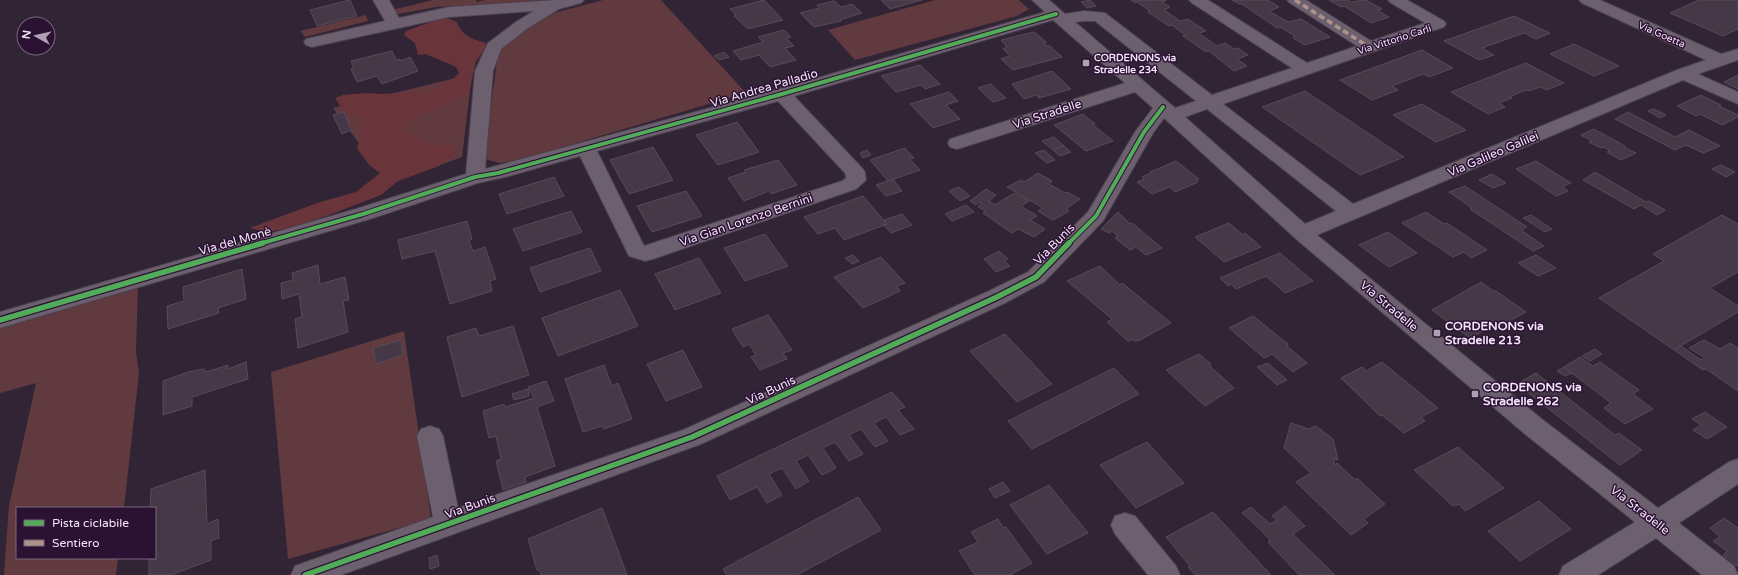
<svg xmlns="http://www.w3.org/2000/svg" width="1738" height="575" viewBox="0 0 1738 575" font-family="'Varela Round',sans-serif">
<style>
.green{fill:#603a3e}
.forest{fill:#69353b}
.building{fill:#463947;stroke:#584a57}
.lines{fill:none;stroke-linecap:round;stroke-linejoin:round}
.minor-casing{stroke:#4d4150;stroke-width:2}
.minor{fill:#6c606f;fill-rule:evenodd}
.quiet{stroke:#af9288;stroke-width:3.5;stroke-dasharray:6 3.5;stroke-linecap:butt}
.cycleway-far1-casing{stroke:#2b1233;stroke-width:6}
.cycleway-casing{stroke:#2b1233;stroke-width:8}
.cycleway-far1{stroke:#51ab58;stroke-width:4}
.cycleway{stroke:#51ab58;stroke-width:5.5}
.poi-dot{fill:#b0a0b4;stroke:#2b1233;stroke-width:1.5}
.labels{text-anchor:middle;stroke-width:3;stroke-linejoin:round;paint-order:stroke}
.far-street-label{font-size:10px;fill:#f4e3f9;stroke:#2b1233}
.far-poi-label{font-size:10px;font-weight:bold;fill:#f4e3f9;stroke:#2b1233;text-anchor:start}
.street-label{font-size:12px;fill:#f4e3f9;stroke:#2b1233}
.poi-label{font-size:12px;font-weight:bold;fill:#f4e3f9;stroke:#2b1233;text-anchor:start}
</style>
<rect width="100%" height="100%" fill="#312435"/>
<g class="green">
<path d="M433 0H476L477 2 485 0H539L535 2 436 7 399 14 392 10Z"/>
<path d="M603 0H661L746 93 522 159 500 163 484 159 498 53 511 38 554 13Z"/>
<path d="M935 0H1019L1029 9 1017 16 855 60 828 30Z"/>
<path d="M366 15 368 21 305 37 300 31Z"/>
<path d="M472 74 462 157 389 184 333 108Z"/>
<path d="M138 285 136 353 139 373 124 508H17V558H118L116 575H4L9 505 36 383 0 393V326Z"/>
<path d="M404 331 431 519 288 559 271 372Z"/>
</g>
<path class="forest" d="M444 17 457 22C462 36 472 39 486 43L485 49 476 61 469 92 428 113 415 117 404 129C422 144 433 145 455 146L456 154 439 166 398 181 381 195 329 215 297 226 273 231H262L250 228 317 203 356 192 380 173 369 165 357 148 362 132 358 115 344 112 335 98 343 95 366 93 382 94 433 91 451 81 459 73 456 67 426 54 418 55 415 43 404 35 406 31Z"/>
<g class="building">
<path d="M350 0 357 16 317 26 310 10Z"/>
<path d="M764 0 783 20 748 29 734 16 736 15 730 9Z"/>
<path d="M881 0H922L890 9Z"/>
<path d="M1090 0 1096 6 1087 8 1081 2Z"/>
<path d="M1131 0H1167L1162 2 1170 7 1164 10 1180 21 1188 19 1206 31 1199 33 1217 46 1225 43 1234 49 1238 48 1248 55 1237 59 1247 66 1234 71 1209 51 1206 52 1183 36 1185 35 1172 25 1169 26 1148 12 1150 11 1137 2 1135 3Z"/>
<path d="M1232 0H1268L1279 7 1269 11 1288 22 1301 19 1330 37 1305 45 1293 38 1295 36 1280 27 1277 28 1242 4H1239Z"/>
<path d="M1329 0H1348L1351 2 1366 0 1382 9 1377 10 1389 17 1371 23 1344 6 1341 7Z"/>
<path d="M1699 0H1738V29L1723 36 1670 13Z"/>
<path d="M834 1 841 7 852 4 862 13 840 20 841 21 814 27 800 13 819 8 817 5Z"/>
<path d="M1514 16 1550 33 1536 39 1524 33 1482 48 1494 55 1479 60 1444 41Z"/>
<path d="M784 30 791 37 786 38 794 46 785 48 796 60 770 67 759 55 741 60 733 51 763 42 758 37Z"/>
<path d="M1034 32 1046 42 1044 43 1047 46H1050L1062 57 1013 70 1001 59 1010 56 1003 49 1007 47 1001 40Z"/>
<path d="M1574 44 1619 66 1594 76 1550 54Z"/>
<path d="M1422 50 1453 68 1429 77 1423 74 1392 86 1398 90 1372 100 1340 80Z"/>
<path d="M392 51 396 60 400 59V61L410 57 418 71 382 84 377 76 357 82 351 69 354 68 351 61Z"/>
<path d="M724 52 729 57 719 60 714 56Z"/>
<path d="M1526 63 1564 83 1547 90 1540 87 1529 91 1526 90 1509 97 1512 98 1499 103 1505 107 1488 114 1451 92Z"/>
<path d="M920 65 940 84 925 89 921 85 896 92 881 76Z"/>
<path d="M1052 71 1071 89 1039 98 1036 95 1024 99 1012 84Z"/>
<path d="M1738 75V89L1724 82Z"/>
<path d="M991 84 998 91 1006 98 993 102 978 88Z"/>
<path d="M1305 91 1404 157 1360 175 1262 107Z"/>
<path d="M949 92 958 101 946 105 960 119 933 128 910 104Z"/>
<path d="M1701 95 1721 105 1719 106 1738 115V117L1722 125 1700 114 1696 116 1677 106Z"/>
<path d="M1422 104 1466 130 1436 142 1393 115Z"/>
<path d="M1654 109 1666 115 1660 118 1648 111Z"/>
<path d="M344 112 351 130 342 134 333 115Z"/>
<path d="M1628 112 1675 137 1689 130 1720 146 1703 153 1686 145 1675 150 1615 119Z"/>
<path d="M1083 114 1095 124H1092L1113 141 1086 151 1054 125Z"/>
<path d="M737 122 759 152 718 165 696 135Z"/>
<path d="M1594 129 1625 146 1624 147 1636 153 1621 160 1607 152 1610 151 1604 147 1601 148 1589 142 1592 141 1581 135Z"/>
<path d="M1054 137 1064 146 1053 150 1042 141Z"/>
<path d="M1064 146 1071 152 1060 156 1053 150Z"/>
<path d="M653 147 673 180 629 194 610 160Z"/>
<path d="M905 148 914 158 910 159 920 170 888 181 870 160Z"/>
<path d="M867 150 871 155 863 158 860 153Z"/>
<path d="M1044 150 1055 160 1047 163 1035 153Z"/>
<path d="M778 160 797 185 771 194 769 191 744 201 728 178 746 172 744 170Z"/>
<path d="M1176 161 1199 179 1196 180 1198 182 1175 192 1170 187 1152 194 1137 182 1144 179 1142 177 1151 173 1150 172Z"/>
<path d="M1536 161 1571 183 1562 187 1568 191 1556 196 1516 169Z"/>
<path d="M1721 165 1735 172 1726 177 1712 169Z"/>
<path d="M1595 172 1646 202 1649 201 1665 210 1657 215 1641 205 1634 209 1583 180Z"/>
<path d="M1038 173 1052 181 1049 184 1065 193 1067 192 1080 199 1066 209 1069 211 1053 220 1038 211 1043 208 1007 187 1021 180 1024 182Z"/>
<path d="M1492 174 1506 183 1493 188 1479 180Z"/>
<path d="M554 177 564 196 507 214 499 194Z"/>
<path d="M893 179 902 191 886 196 876 185Z"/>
<path d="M1465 186 1527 227 1521 230 1544 246 1533 251 1470 209 1472 208 1449 192Z"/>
<path d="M959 187 970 196 960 201 949 191Z"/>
<path d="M986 189 996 195 989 201 995 205 1014 193 1029 201 1021 206 1037 216 1030 220 1045 229 1034 237 1018 229 1012 233 983 213 986 211 978 207 982 203 980 202 976 205 970 201Z"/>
<path d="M686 191 702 216 652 232 637 206Z"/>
<path d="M863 196 887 224 844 240 835 228 818 234 804 217Z"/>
<path d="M966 205 974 212 952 221 945 214Z"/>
<path d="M571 211 582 232 523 251 513 229Z"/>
<path d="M1118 212 1130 224 1132 223 1162 248 1146 255 1136 247 1130 250 1115 238 1118 236 1112 231 1109 233 1101 229Z"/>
<path d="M1426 212 1444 224 1447 223 1487 250 1471 258 1464 252 1453 257 1402 223Z"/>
<path d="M902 214 912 225 891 233 884 225 887 224 884 220Z"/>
<path d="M1531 215 1552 229 1545 232 1523 218Z"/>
<path d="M1722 215 1738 224V272L1710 288 1738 306V312L1674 350 1599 298 1664 261 1653 254Z"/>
<path d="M467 221 472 239 469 241 473 251 485 247 496 279 490 281 492 291 450 304 435 251 402 259 398 240Z"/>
<path d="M1229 223 1243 235 1245 233 1261 247 1224 262 1195 237Z"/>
<path d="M1388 232 1417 253 1389 267 1359 245Z"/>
<path d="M765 234 788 266 745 281 724 248Z"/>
<path d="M590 248 601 271 540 292 530 268Z"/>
<path d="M999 251 1008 259 1004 261 1010 266 996 272 984 259Z"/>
<path d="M1280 253 1313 281 1285 293 1266 276 1236 289 1231 284 1228 286 1220 278Z"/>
<path d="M853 255 859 261 852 264 845 258Z"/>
<path d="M1536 255 1556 268 1538 276 1518 263Z"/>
<path d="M881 257 905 283 897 286 900 291 863 308 834 277Z"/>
<path d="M699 258 721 293 675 310 655 274Z"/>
<path d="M318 265 320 284 345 277 349 300 343 301 348 332 298 348 295 319 302 317 299 294 282 299 281 283 293 280 292 273Z"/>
<path d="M1100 266 1120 285 1122 283 1171 323 1140 340 1134 341 1131 339 1129 342 1107 322 1112 319 1067 281Z"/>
<path d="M242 269 246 299 218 308 219 313 168 329 167 306 184 301 183 287Z"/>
<path d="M1481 282 1493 291H1496L1526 312 1500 326 1496 324 1470 338 1432 310Z"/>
<path d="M620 290 638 326 558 356 542 318Z"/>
<path d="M768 315 792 350 783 353 787 359 760 370 751 357 756 355 749 344 743 347 732 329Z"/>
<path d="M1253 316 1288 344 1287 346 1307 363 1293 372 1272 354 1264 358 1229 328Z"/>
<path d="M513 326 529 375 462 397 447 337 476 328 479 336Z"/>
<path d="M1005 334 1052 384 1017 402 970 351Z"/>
<path d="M401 340 403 355 376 364 373 348Z"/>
<path d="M1704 340 1720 349 1730 343 1738 348V391L1706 369 1703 370 1674 350 1681 346 1701 360 1705 358 1689 348Z"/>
<path d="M1595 349 1602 354 1590 361 1582 356Z"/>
<path d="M683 350 702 387 666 401 647 364Z"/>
<path d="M1199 354 1210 363 1211 367 1234 388 1205 406 1166 370Z"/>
<path d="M1580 357 1593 366 1600 362 1639 390 1633 394 1653 409 1625 424 1604 408 1611 403 1564 367Z"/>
<path d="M246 362 248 379 192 397V406L163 415V381L188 372 204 369 206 372 228 365V369Z"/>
<path d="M1382 362 1438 408 1421 417 1425 421 1404 433 1382 415 1380 416 1341 378 1362 367 1366 371Z"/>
<path d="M1268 363 1287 380 1277 385 1257 367Z"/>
<path d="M604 365 612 386 618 383 632 419 604 429 602 426 583 432 565 379Z"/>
<path d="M1564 367 1572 373 1565 376 1557 371Z"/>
<path d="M1114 368 1139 394 1032 449 1008 421Z"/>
<path d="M1536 373 1615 435 1619 433 1642 450 1620 465 1517 384Z"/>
<path d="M546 381 554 401 537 407 555 466 525 477 526 482 503 490 496 461 501 459 496 436 489 438 483 411 504 404 505 407 534 398 528 387Z"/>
<path d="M528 389 529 396 514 400 512 394Z"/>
<path d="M892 392 905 407 898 410 914 429 900 435 886 417 874 423 888 441 875 447 861 429 849 435 863 454 849 461 835 442 823 448 836 468 822 475 808 455 796 461 809 481 796 489 782 468 769 474 782 495 767 503 757 487 730 500 717 476Z"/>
<path d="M1705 412 1727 427 1707 439 1693 430 1701 425 1692 419Z"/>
<path d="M1291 423 1309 429 1316 426 1333 439 1338 460 1333 459 1335 465 1337 463 1354 479H1358L1385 504 1364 519 1368 523 1351 535 1296 482 1311 473 1284 448Z"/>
<path d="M1147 442 1184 483 1136 508 1100 465Z"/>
<path d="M1458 447 1504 488 1465 511 1459 504 1453 506 1414 470Z"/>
<path d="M205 470 207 524 218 519 219 538 211 541V560L171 575H149V558H155V508H150L151 489Z"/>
<path d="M1003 482 1010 491 995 498 989 489Z"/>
<path d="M1049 485 1088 533 1047 554 1010 505Z"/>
<path d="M858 497 881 530 797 575H727L723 569Z"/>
<path d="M1539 501 1571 529 1520 561 1488 531Z"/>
<path d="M1285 506 1305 526 1293 534 1335 575H1299L1268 542 1270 540 1261 530 1242 513 1251 507 1270 524 1277 520 1272 516Z"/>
<path d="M602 508 627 575H541L539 570H537L528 539Z"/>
<path d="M1213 512 1271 575H1195L1188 567 1190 566 1166 537Z"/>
<path d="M1724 518 1738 528V567L1723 555 1727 551 1713 541 1720 537 1710 528Z"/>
<path d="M998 519 1003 528 1006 527 1032 563 1010 575H975L959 551 978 542 971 532Z"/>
<path d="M437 555 439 566 430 569 429 558Z"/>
</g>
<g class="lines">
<defs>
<g id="minor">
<path d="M373 0H389L399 18 449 7 556 0H584L581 3 559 9 528 28 501 49 493 71 485 169 776 90 1045 12 1032 0H1049L1065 14 1084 11 1105 13 1212 95 1292 68 1192 3 1189 0H1208L1307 63 1357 46 1290 3 1287 0H1306L1371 41 1425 23 1391 3 1388 0H1407L1444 21 1446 24 1444 27 1223 104 1353 204 1677 70 1706 60 1582 3 1579 0H1600L1721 54 1738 49V60L1698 74 1738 92V104L1683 80 1317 235 1543 420 1658 508 1729 462 1738 459V484L1679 523 1734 566 1738 575H1702L1656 538 1598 575H1559L1563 566 1635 522 1525 434 1295 238 1164 118 1153 133 1103 221 1044 282 1005 303 701 444 341 575H291L295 566 433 517 417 436 421 429 430 426 439 429 443 436 458 508 683 430 989 291 1028 272 1088 212 1135 132 1153 108 1135 92 964 147 957 149 950 147 948 143 950 139 1125 83 1053 20 794 96 862 168 865 172 866 180 856 189 653 259 645 261 629 256 580 156 505 177 478 183 370 219 0 328V312L356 209 466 174 475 71 488 43 516 22 534 11 449 17 312 47 306 45 304 42 306 39 385 21ZM1084 21H1095L1196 101 1175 108 1075 22ZM778 101 845 173 846 178 842 181 644 246 597 151ZM1207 109 1336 211 1305 224 1185 117Z"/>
<path d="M1125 513 1135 516 1176 566 1180 575H1148L1115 534 1111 525 1115 516Z"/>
</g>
</defs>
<use href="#minor" class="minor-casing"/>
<use href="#minor" class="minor"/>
<path class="quiet" d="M1295 0 1369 47"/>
<defs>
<g id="cycleway-far1">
<path d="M259 244 363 214 475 177 498 173 782 94 1056 14"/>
<path d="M1068 244 1096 216 1144 132 1163 107"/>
</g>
<g id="cycleway">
<path d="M0 320 263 243"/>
<path d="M305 575 692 437 997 297 1036 277 1069 243"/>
</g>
</defs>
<use href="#cycleway-far1" class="cycleway-far1-casing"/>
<use href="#cycleway" class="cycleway-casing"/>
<use href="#cycleway-far1" class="cycleway-far1"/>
<use href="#cycleway" class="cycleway"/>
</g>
<g class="poi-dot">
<rect x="1082" y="59" width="8" height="8" rx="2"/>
<rect x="1433" y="329" width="8" height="8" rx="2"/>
<rect x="1471" y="390" width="8" height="8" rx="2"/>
</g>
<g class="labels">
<g class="far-street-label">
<text transform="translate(1662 34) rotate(24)" y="4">Via Goetta</text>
<text transform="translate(1394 39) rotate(-18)" y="4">Via Vittorio Carli</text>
</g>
<g class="far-poi-label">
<text x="1094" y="61">CORDENONS via<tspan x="1094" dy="12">Stradelle 234</tspan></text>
</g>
<g class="street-label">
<text transform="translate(764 88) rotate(-16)" y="4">Via Andrea Palladio</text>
<text transform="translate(1047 114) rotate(-18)" y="4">Via Stradelle</text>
<text transform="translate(1493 154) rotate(-23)" y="4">Via Galileo Galilei</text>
<text transform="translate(746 220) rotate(-19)" y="4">Via Gian Lorenzo Bernini</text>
<text transform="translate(235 241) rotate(-16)" y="4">Via del Monè</text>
<text transform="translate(1054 244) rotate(-45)" y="4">Via Bunis</text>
<text transform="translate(1389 306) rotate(40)" y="4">Via Stradelle</text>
<text transform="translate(771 390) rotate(-25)" y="4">Via Bunis</text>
<text transform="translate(470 506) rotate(-20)" y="4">Via Bunis</text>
<text transform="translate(1640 510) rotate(38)" y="4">Via Stradelle</text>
</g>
<g class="poi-label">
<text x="1445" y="330">CORDENONS via<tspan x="1445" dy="14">Stradelle 213</tspan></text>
<text x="1483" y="391">CORDENONS via<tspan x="1483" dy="14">Stradelle 262</tspan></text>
</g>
</g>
<rect x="16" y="507" width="140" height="52" fill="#2b1233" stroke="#7b6682"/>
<rect x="24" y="520" width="20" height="6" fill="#51ab58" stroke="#7b6682"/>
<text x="52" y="527" font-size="12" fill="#f4e3f9">Pista ciclabile</text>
<rect x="24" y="540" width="20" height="6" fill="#af9288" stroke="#7b6682"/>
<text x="52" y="547" font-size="12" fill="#f4e3f9">Sentiero</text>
<g transform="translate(36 36) rotate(278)"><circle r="19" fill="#2b1233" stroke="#7b6682"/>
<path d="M0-3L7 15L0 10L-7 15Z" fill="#b0a0b4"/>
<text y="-6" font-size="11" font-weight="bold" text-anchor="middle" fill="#f4e3f9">N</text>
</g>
</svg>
